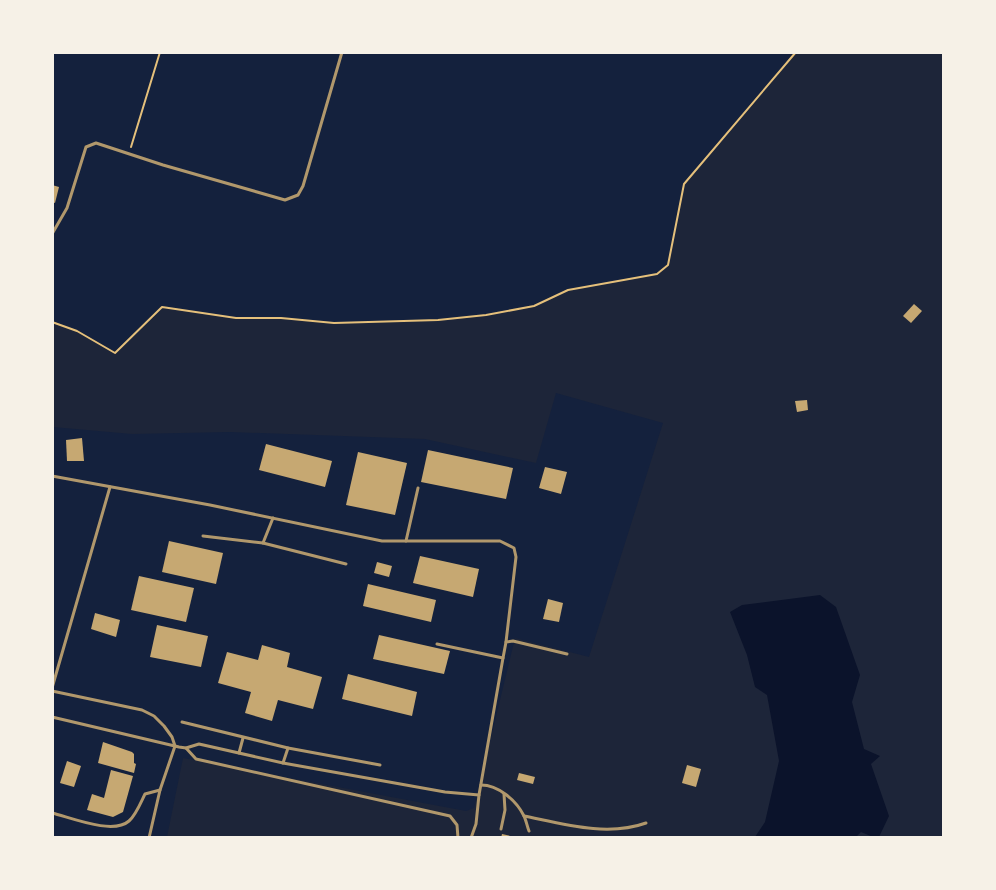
<svg xmlns="http://www.w3.org/2000/svg" width="996" height="890" viewBox="0 0 996 890" font-family="Ubuntu,sans-serif">
<style>
.green{fill:#1d2539}
.water{fill:#0b132b}
.building{fill:#c6a872}
.lines{fill:none;stroke-linecap:round;stroke-linejoin:round}
.path{stroke:#e5c07b;stroke-width:2}
.service{stroke:#b1986c;stroke-width:3}
</style>
<rect width="100%" height="100%" fill="#14213d"/>
<path class="green" d="M796 53H943V837H167L183 758 466 811 474 808 515 638 589 657 663 423 556 393 536 463 425 439 230 432 132 434 53 427 52 322 77 331 115 352 162 307 236 318H281L334 323 438 320 486 315 534 306 568 290 657 274 668 264 684 184Z"/>
<path class="water" d="M820 595 836 607 860 675 852 702 864 749 880 756 871 764 889 816 879 837H873L861 832 855 838 755 837 765 822 779 761 767 695 755 687 747 655 730 612 742 605Z"/>
<g class="building">
<path d="M52 185 59 187 55 203 52 202Z"/>
<path d="M914 304 922 311 911 323 903 316Z"/>
<path d="M807 400 808 410 797 412 795 401Z"/>
<path d="M82 438 84 461H67L66 440Z"/>
<path d="M266 444 332 461 325 487 259 470Z"/>
<path d="M428 450 513 468 506 499 421 482Z"/>
<path d="M358 452 407 463 395 515 346 505Z"/>
<path d="M545 467 567 472 561 494 539 488Z"/>
<path d="M169 541 223 553 216 584 162 572Z"/>
<path d="M420 556 479 569 473 597 413 583Z"/>
<path d="M377 562 392 566 389 577 374 573Z"/>
<path d="M139 576 194 588 186 622 131 610Z"/>
<path d="M368 584 436 600 431 622 363 606Z"/>
<path d="M548 599 563 603 559 622 543 619Z"/>
<path d="M95 613 120 620 116 637 91 629Z"/>
<path d="M157 625 208 636 201 667 150 657Z"/>
<path d="M379 635 450 651 444 674 373 659Z"/>
<path d="M262 645 290 653 287 667 322 677 313 709 278 700 272 721 245 713 251 692 218 683 227 652 258 660Z"/>
<path d="M348 674 417 692 412 716 342 699Z"/>
<path d="M103 742 132 752 134 754V763L136 764 134 773 98 763Z"/>
<path d="M67 761 81 766 74 787 60 783Z"/>
<path d="M687 765 701 769 696 787 682 783Z"/>
<path d="M111 770 133 776 123 812 113 817 87 810 92 794 104 798Z"/>
<path d="M519 773 535 777 533 784 517 780Z"/>
<path d="M502 834 515 837V838H501Z"/>
</g>
<g class="lines">
<g class="path">
<path d="M131 147 160 52"/>
<path d="M52 322 77 331 115 353 162 307 236 318H281L334 323 438 320 486 315 534 306 568 290 657 274 668 265 684 184 796 52"/>
</g>
<g class="service">
<path d="M52 234 67 208 86 147 96 143 163 165 285 200 298 195 303 186 342 52"/>
<path d="M52 476 210 505 382 541H406L418 488"/>
<path d="M203 536 263 543 346 564"/>
<path d="M406 541H500L514 548 516 557 506 642"/>
<path d="M263 543 273 518"/>
<path d="M437 644 503 658 479 795 476 824 471 838"/>
<path d="M503 658 506 642 513 641 567 654"/>
<path d="M52 688 110 487"/>
<path d="M52 691 142 710 154 716 164 726 172 737 175 746 160 790 149 838"/>
<path d="M52 717 179 747 186 748 199 744 283 763 445 792 479 795"/>
<path d="M182 722 288 748 380 765"/>
<path d="M186 748 196 759 450 816 457 825 458 838"/>
<path d="M239 753 243 738"/>
<path d="M283 763 288 748"/>
<path d="M481 785C498 785 516 800 524 816 526 820 527 826 529 831"/>
<path d="M52 813C72 818 113 835 129 821 136 815 141 802 145 794L160 790"/>
<path d="M524 816C563 824 607 837 646 823"/>
<path d="M501 829 505 810 504 794"/>
</g>
</g>
<rect width="996" height="890" fill="none" stroke="#f6f1e7" stroke-width="108"/>
</svg>
